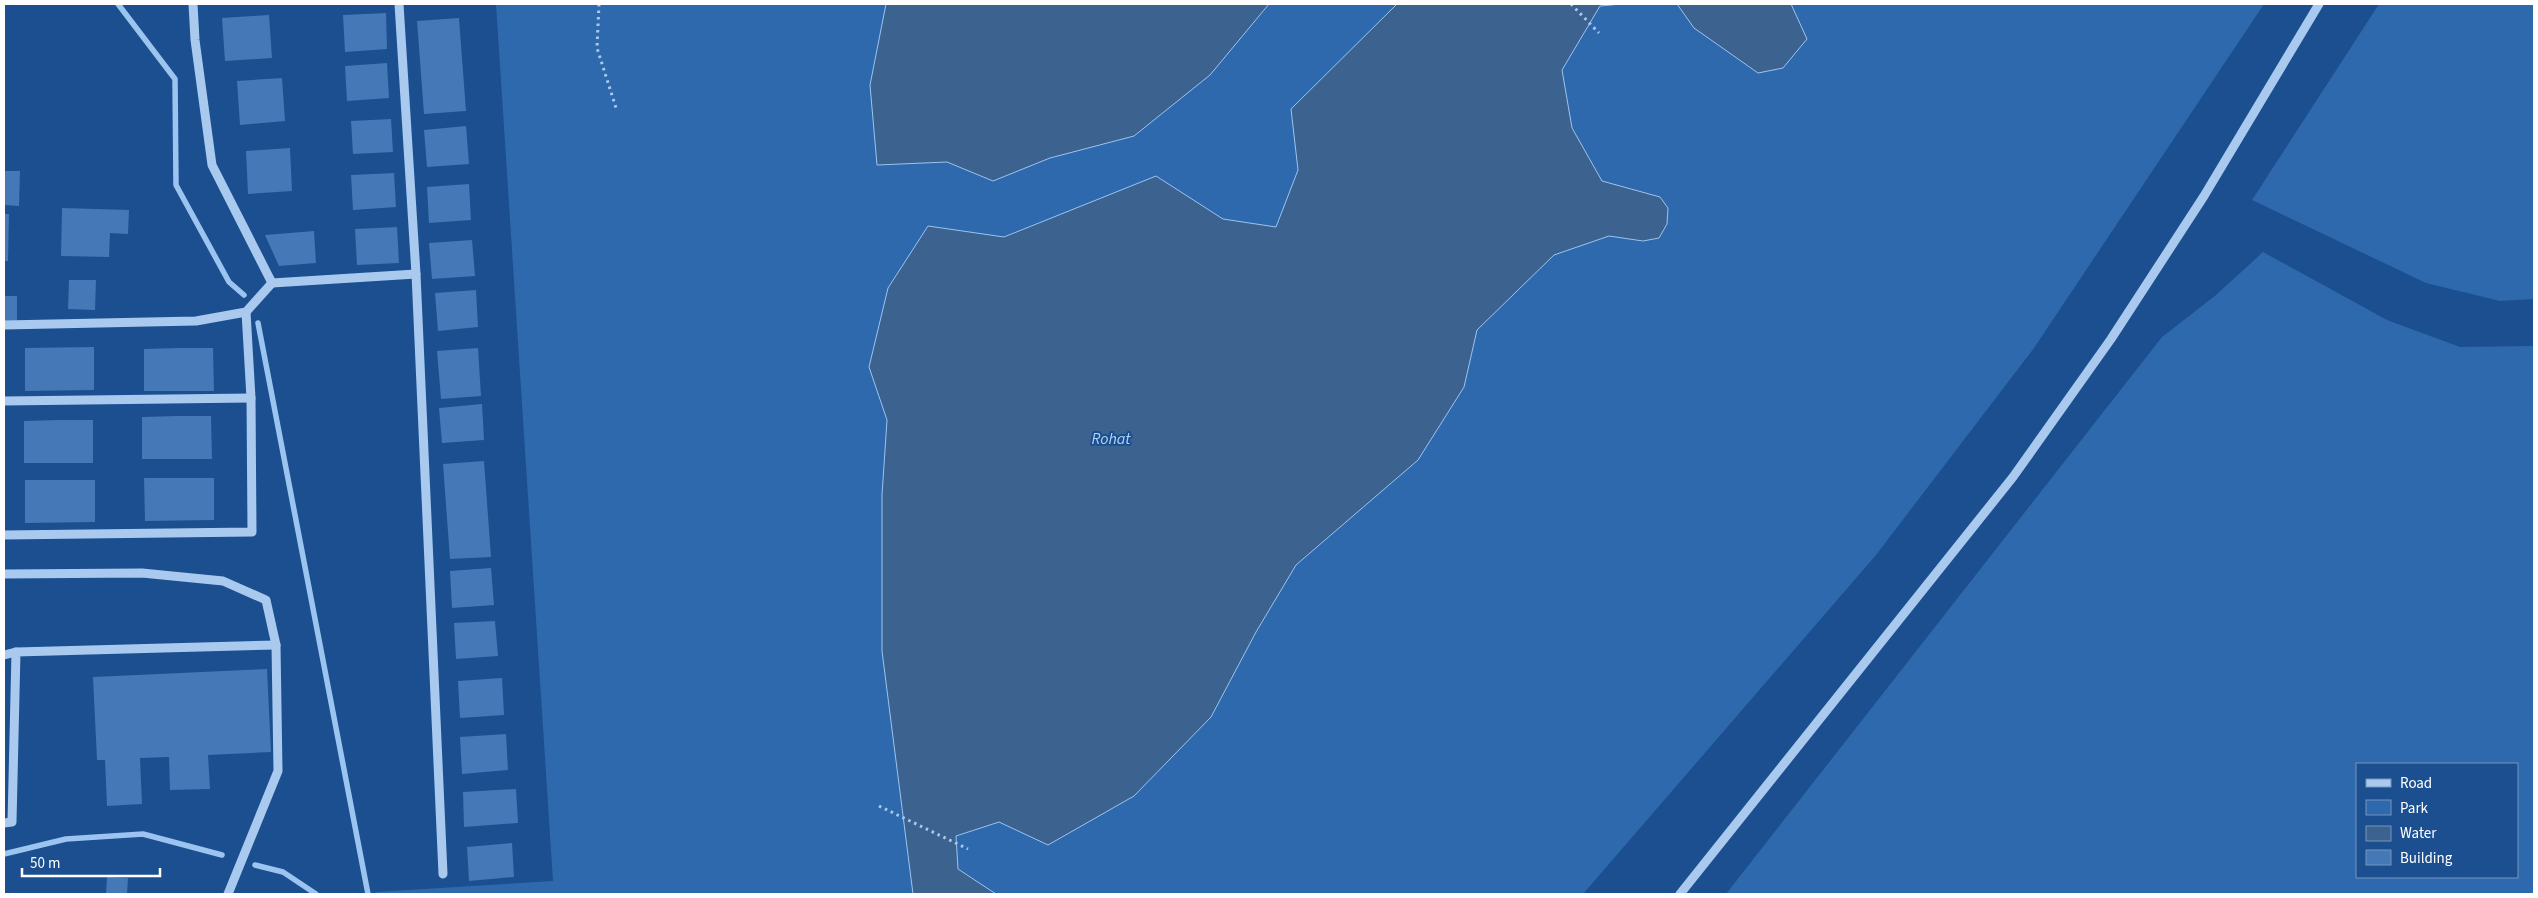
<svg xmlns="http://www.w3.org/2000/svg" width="2538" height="898" viewBox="0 0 2538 898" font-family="'Source Sans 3',sans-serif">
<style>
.green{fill:#2e69ad;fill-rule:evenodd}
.water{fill:#3c6290;stroke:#9cc4f0}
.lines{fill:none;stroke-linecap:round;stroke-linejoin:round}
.stream{stroke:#9cc4f0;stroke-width:5.5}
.building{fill:#4478b7}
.path{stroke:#a9c9ee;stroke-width:3;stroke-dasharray:2.5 4;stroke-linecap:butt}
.minor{stroke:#a9c9ee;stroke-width:9}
.labels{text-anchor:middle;stroke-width:4;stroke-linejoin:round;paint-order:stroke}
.water-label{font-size:16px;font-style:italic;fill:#b5d3f5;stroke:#1b4f8f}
</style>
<rect width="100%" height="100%" fill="#1b4f8f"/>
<g class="green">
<path d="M496 4H2264L2034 348 1876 555 1583 894H375V892L553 881Z"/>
<path d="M2379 4H2534V299L2500 301 2426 283 2252 200Z"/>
<path d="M2263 252 2387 320 2460 347 2534 346V894H1726L2162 337 2216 295ZM2357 764H2517V877H2357Z"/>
</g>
<g class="water">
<path d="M886 4H1269L1210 75 1134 136 1050 158 993 181 947 162 877 165 870 85Z"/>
<path d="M1397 4H1622L1600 6 1562 70 1572 128 1602 181 1660 197 1668 208 1667 224 1659 238 1643 241 1609 236 1554 255 1477 330 1464 387 1418 460 1296 565 1256 632 1211 717 1134 796 1048 845 999 822 956 836 958 869 996 894H913L882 651V495L887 420 869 367 888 288 928 226 1004 237 1156 176 1223 219 1276 227 1298 170 1291 109Z"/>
<path d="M1677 4H1791L1807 39 1783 68 1758 73 1694 28Z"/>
</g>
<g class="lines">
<g class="stream">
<path d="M118 4 175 79 176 185 229 282 244 295"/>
<path d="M258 323 368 894"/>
<path d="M4 854 66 839 143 834 222 855"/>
<path d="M255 865 283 872 316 894"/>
</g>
</g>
<g class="building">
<path d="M386 13 387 49 345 52 343 15Z"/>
<path d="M269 15 272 58 225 61 222 18Z"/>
<path d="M459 18 466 111 424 114 417 21Z"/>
<path d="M387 63 389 98 347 101 345 66Z"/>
<path d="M282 78 285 121 240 125 237 81Z"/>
<path d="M391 119 393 152 353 154 351 121Z"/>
<path d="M466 126 469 164 427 167 424 130Z"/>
<path d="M290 148 292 191 248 194 246 151Z"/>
<path d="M4 171H20L19 206 4 205Z"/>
<path d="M394 173 396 207 353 210 351 175Z"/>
<path d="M469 184 471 220 429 223 427 187Z"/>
<path d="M62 208 129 210 128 234 110 233 109 257 61 256Z"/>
<path d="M4 214H9L8 261H4Z"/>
<path d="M397 227 399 263 357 265 355 229Z"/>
<path d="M314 231 316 263 279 266 265 235Z"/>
<path d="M472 240 475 276 432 279 429 243Z"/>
<path d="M69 280H96L95 310 68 309Z"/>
<path d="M476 290 478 327 438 331 435 293Z"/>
<rect x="4" y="296" width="13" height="25"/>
<path d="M94 347V390L25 391V348Z"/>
<path d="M179 348H213L214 391H144V349Z"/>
<path d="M478 348 481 396 441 399 437 351Z"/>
<path d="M482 404 484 440 442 443 439 408Z"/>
<path d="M177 416H211L212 459H142V417Z"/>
<path d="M58 420H93V463H24V421Z"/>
<path d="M484 461 491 557 450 559 443 464Z"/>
<path d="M144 478H214V520L145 521Z"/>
<path d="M25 480H95V522L25 523Z"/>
<path d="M491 568 494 605 452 608 450 571Z"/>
<path d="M495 621 498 656 456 659 454 623Z"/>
<path d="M267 669 271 752 208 755 210 789 170 790 169 757 140 758 142 804 107 806 105 760H97L93 677Z"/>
<path d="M502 678 504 715 460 718 458 681Z"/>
<path d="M506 734 508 770 462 774 460 737Z"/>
<path d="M516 789 518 823 464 827 463 792Z"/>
<path d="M512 843 514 877 469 881 467 847Z"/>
<path d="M107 877 128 878 127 894H106Z"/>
</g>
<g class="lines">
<g class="path">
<path d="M599 4 597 48 617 111"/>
<path d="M1571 4 1599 33"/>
<path d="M879 806 968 849"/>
</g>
<g class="minor">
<path d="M193 4 195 40 212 165 272 283 416 274"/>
<path d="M399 4 416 274 443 874"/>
<path d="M4 325 196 321 246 312 272 283"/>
<path d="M4 401 251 398"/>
<path d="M4 535 252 532 251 398 246 312"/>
<path d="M4 574 142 573 223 581 266 600 276 645 278 771 228 894"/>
<path d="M4 655 16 652"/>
<path d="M4 823 12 822 16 652 276 645"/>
<path d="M1680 894 2013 477 2111 339 2204 196 2319 4"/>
</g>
</g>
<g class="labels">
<g class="water-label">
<text x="1111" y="444">Rohat</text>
</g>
</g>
<rect width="2538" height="898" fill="none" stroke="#ffffff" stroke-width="10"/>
<rect x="2356" y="763" width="162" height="115" fill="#1b4f8f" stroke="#7695bc"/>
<rect x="2366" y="779" width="25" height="8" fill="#a9c9ee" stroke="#7695bc"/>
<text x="2400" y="788" font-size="15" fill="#ffffff">Road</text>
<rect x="2366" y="800" width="25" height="15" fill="#2e69ad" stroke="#7695bc"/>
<text x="2400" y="813" font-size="15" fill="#ffffff">Park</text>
<rect x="2366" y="826" width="25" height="15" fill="#3c6290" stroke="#7695bc"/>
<text x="2400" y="838" font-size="15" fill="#ffffff">Water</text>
<rect x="2366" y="850" width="25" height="15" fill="#4478b7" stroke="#7695bc"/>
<text x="2400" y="863" font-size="15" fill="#ffffff">Building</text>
<path d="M22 868v8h138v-8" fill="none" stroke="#ffffff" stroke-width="2.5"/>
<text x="30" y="868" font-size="15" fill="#ffffff" stroke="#1b4f8f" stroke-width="4" paint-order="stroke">50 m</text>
</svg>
